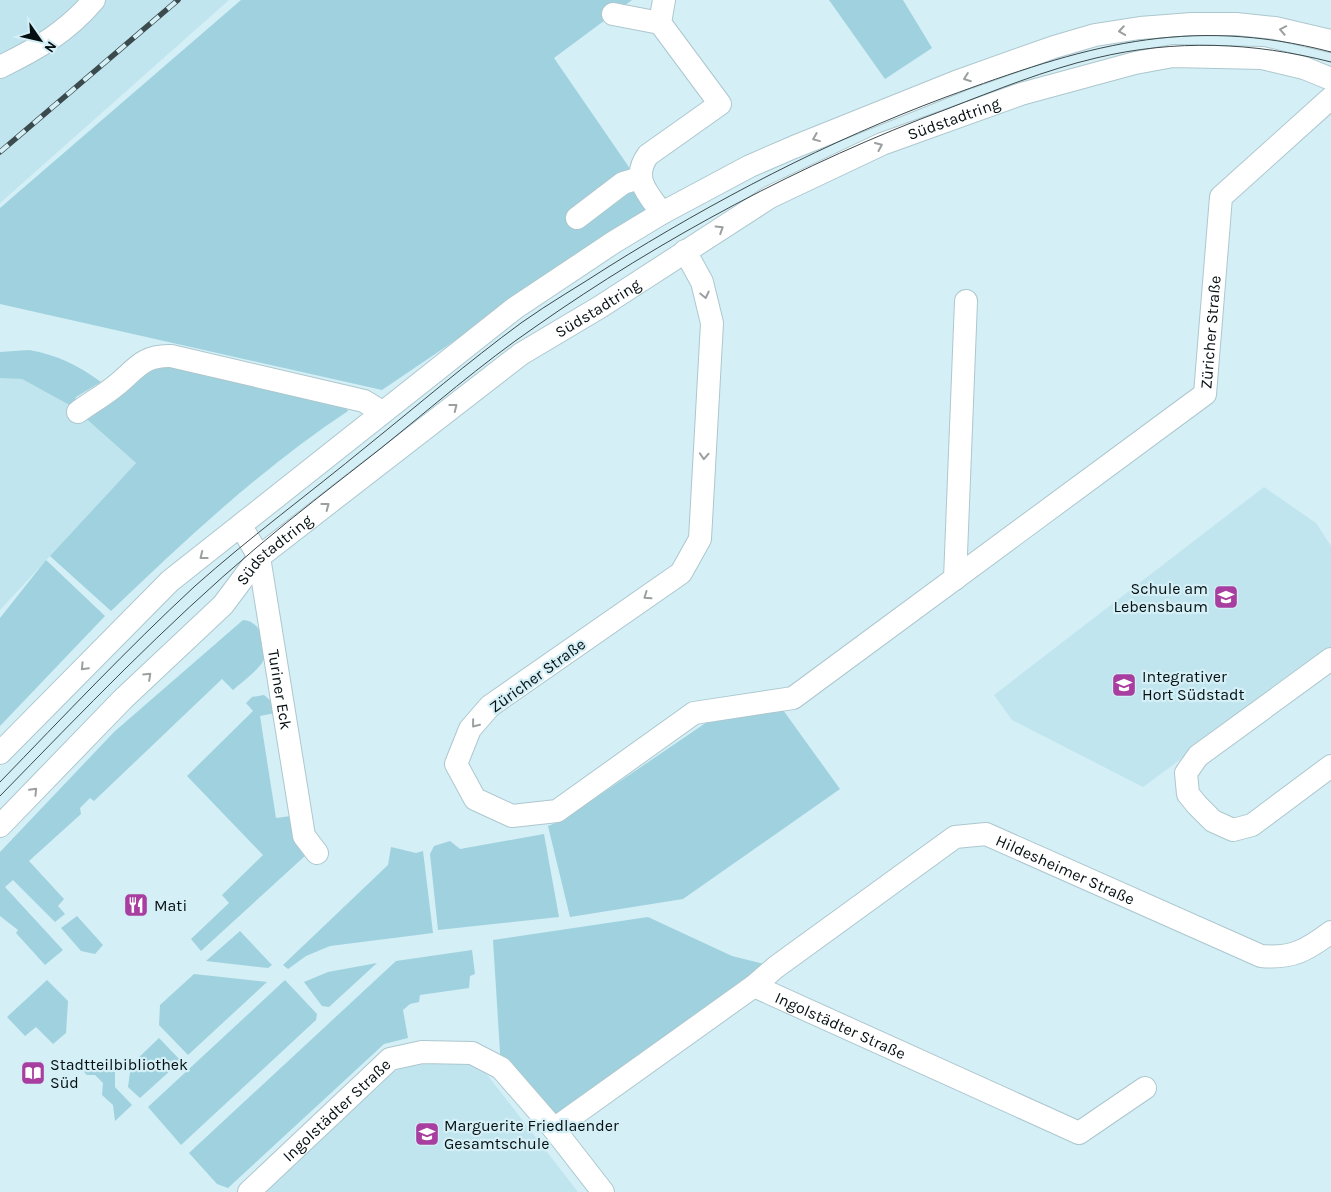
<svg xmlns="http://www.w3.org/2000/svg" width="1331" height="1192" viewBox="0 0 1331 1192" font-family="Karla,sans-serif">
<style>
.built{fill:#c0e5ee}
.green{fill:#9fd2de}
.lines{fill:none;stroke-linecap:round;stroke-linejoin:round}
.minor-casing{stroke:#adc7ce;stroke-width:24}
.minor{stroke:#fff;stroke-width:22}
.tram{stroke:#3b4a4d;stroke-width:1}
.rail-casing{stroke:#3b4a4d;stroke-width:5.5}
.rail{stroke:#d4eff6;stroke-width:4;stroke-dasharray:11;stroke-linecap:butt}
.oneway{stroke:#9b9fa0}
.labels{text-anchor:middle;stroke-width:4.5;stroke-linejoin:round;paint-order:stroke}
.street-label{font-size:16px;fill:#061012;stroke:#d4eff6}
.poi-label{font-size:16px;fill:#061012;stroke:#d4eff6;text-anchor:start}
</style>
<rect width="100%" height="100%" fill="#d4eff6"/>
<g class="built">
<path d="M0 0H229L0 203Z"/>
<path d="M7 377 22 379 73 407 136 463 0 610V378Z"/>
<path d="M1264 487 1316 523 1331 546V648L1143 787 1012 720 994 695Z"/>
<path d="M423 1057 475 1059 578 1192H258L385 1076Z"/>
</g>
<g class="green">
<path d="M241 0H632L554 58 655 205 382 390 0 304V208Z"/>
<path d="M829 0H903L932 48 885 79Z"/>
<path d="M29 350C57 355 78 365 101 382L76 397 73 407 22 379 0 378V352Z"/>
<path d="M159 362 345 407 348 411C262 468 185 540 111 611L50 556 136 463 82 415Z"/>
<path d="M46 560 105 616 0 726V618Z"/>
<path d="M243 620C261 620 271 649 262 663 255 673 242 682 233 690L222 679 94 801 90 798 80 808 81 814 29 861 64 899 58 906 65 914 55 922 13 880 5 887 63 950 45 965 16 933 18 930 0 916V852L114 732Z"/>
<path d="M264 695 272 702 275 713 260 716 276 818 291 816 306 855 201 951 191 939 229 903 222 895 263 855 187 776 253 711 246 703 252 697Z"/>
<path d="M783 710 840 789 683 899 570 917 548 826 563 820 710 720Z"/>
<path d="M544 834 559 917 438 930 430 854 434 846 450 841 460 849Z"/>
<path d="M391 847 416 853 423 851 433 933 330 946 306 956 288 969 283 965 388 865Z"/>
<path d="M77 916 103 945 95 954 81 951 61 928Z"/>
<path d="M648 917 732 956 776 967 554 1129 501 1068 493 940Z"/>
<path d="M240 931 272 965 268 968 206 961Z"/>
<path d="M472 950 475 974 470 976 469 988 420 995 419 1002 410 1004 403 1010 408 1038 384 1044 228 1188 217 1184 189 1153 396 961Z"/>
<path d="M377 963 329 1007 322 1006 304 982 328 972Z"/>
<path d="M194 974 267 982 188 1055 159 1025 160 1005Z"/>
<path d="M47 980 68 1001 66 1033 53 1044 36 1027 25 1036 7 1017Z"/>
<path d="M285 980 317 1014 316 1020 181 1145 148 1107Z"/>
<path d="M159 1038 181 1061 140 1098 128 1087 131 1065Z"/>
<path d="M93 1064H108L115 1071V1087L132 1105 115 1121 113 1105 102 1095 103 1083 95 1075H87L84 1072Z"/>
</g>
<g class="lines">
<defs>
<g id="minor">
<path d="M613 14 660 23"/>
<path d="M0 67C37 49 67 32 94 0"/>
<path d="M662 213C648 194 631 178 648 155L720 104 660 23 664 0"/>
<path d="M577 218 623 183 640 178"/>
<path id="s1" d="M685 251 702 282 712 323 700 539 681 573 490 706 470 729 456 764 475 799 512 816 557 811 694 713 793 698 1205 394 1221 197 1331 98"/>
<path d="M78 412C90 403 103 396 114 387 135 371 141 355 171 356L364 401 382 412"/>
<path id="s2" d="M241 526 259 557 304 836 317 853"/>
<path d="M955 579 966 301"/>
<path d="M1331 659 1198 756 1186 773 1188 794 1197 805 1213 821 1233 830 1252 825 1331 766"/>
<path d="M0 753 170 581 515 308 614 242 662 213 750 166 794 147 961 80 1054 47 1095 35 1140 28 1192 24H1236L1275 28 1331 41"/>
<path id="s3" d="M0 826 123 699 223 605 259 557 521 354 600 307 770 197 882 144 1021 94 1135 63 1173 56 1262 58 1304 68 1331 79"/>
<path id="s4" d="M754 986 1079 1133 1145 1088"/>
<path id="s5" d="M249 1192 390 1059 422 1052 472 1053 501 1068 554 1129"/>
<path id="s6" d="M603 1192 554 1129 754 986 776 967 955 837 986 834 1261 956C1292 959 1307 950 1331 932"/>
</g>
</defs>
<use href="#minor" class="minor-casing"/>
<use href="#minor" class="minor"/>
<g class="tram">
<path d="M0 782C64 716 127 649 195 586 250 537 310 493 367 446 418 405 468 362 521 323 549 303 579 286 608 267 715 200 828 141 946 97 1082 47 1186 14 1331 52"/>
<path d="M0 796C83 711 165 625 256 548 296 514 338 482 380 449 431 408 481 364 535 327 662 238 802 163 947 109 996 90 1045 70 1096 58 1175 39 1253 42 1331 62"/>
</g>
<defs>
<path id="rail" d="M0 152 178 0"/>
</defs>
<use href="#rail" class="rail-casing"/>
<use href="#rail" class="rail"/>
</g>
<defs><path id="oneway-chevron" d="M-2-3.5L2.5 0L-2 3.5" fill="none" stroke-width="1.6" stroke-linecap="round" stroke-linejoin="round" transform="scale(1.25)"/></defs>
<g class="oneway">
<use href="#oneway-chevron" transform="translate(1283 30) rotate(-169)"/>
<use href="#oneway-chevron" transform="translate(1122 31) rotate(171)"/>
<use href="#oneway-chevron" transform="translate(967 78) rotate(160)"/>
<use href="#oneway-chevron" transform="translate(816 138) rotate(158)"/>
<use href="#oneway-chevron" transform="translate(879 146) rotate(-24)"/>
<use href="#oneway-chevron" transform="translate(720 229) rotate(-32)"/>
<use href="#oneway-chevron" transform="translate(705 295) rotate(77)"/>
<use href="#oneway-chevron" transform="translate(454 407) rotate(-38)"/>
<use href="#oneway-chevron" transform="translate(704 456) rotate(93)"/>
<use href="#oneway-chevron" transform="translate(326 506) rotate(-37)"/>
<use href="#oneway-chevron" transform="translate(203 556) rotate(142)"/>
<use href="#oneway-chevron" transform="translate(647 596) rotate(145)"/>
<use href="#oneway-chevron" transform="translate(84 667) rotate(134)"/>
<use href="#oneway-chevron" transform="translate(148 676) rotate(-43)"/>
<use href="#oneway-chevron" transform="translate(475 724) rotate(129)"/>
<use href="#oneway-chevron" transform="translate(34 791) rotate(-46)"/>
</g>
<defs>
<symbol id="school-square" viewBox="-11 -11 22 22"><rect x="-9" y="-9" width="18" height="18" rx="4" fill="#a83e9f" stroke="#d4eff6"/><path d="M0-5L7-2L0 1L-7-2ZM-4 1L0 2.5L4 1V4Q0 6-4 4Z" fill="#fff"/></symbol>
<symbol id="restaurant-square" viewBox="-11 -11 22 22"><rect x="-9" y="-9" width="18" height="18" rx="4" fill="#a83e9f" stroke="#d4eff6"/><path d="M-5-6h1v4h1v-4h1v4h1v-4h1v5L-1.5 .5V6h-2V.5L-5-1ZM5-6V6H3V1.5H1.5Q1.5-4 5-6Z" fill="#fff"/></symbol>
<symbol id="library-square" viewBox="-11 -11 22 22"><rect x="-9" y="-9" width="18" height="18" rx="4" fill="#a83e9f" stroke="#d4eff6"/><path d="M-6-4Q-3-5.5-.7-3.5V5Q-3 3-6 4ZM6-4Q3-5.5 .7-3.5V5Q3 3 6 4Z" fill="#fff"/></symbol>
</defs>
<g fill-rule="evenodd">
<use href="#school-square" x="1212" y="583" width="28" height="28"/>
<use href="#school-square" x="1110" y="671" width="28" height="28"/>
<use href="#restaurant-square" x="122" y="891" width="28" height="28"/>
<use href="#library-square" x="19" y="1059" width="28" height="28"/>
<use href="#school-square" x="413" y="1120" width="28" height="28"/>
</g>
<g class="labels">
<g class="street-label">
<text dy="6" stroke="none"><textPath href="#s3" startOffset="1200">Südstadtring</textPath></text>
<text dy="6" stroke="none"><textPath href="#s3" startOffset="795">Südstadtring</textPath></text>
<text dy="6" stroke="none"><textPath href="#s1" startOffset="1602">Züricher Straße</textPath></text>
<text dy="6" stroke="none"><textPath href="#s3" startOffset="390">Südstadtring</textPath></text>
<text transform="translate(537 675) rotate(-36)" y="6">Züricher Straße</text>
<text dy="6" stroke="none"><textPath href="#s2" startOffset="170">Turiner Eck</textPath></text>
<text dy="6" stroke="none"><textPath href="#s6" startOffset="694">Hildesheimer Straße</textPath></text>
<text dy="6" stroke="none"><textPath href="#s4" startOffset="95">Ingolstädter Straße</textPath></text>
<text dy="6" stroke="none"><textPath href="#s5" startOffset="120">Ingolstädter Straße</textPath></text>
</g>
<g class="poi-label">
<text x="1208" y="594" text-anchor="end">Schule am<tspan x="1208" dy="18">Lebensbaum</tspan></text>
<text x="1142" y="682">Integrativer<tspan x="1142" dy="18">Hort Südstadt</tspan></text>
<text x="154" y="911">Mati</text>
<text x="50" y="1070">Stadtteilbibliothek<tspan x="50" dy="18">Süd</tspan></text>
<text x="444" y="1131">Marguerite Friedlaender<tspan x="444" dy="18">Gesamtschule</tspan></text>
</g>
</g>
<g transform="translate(40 40) rotate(124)" stroke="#d4eff6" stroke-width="4" paint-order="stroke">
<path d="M0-4L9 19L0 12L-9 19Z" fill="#061012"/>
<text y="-8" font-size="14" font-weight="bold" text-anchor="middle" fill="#061012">N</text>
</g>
</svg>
